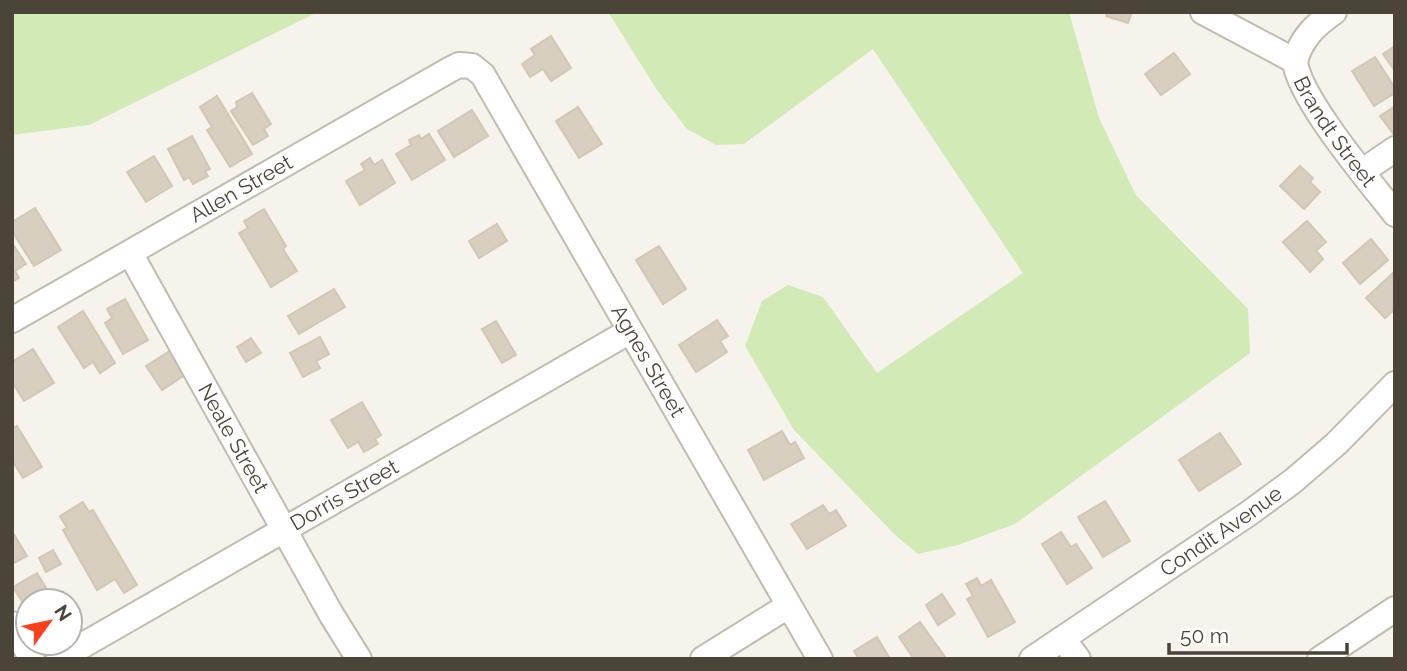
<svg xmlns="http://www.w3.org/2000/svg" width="1407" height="671" viewBox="0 0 1407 671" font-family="Raleway,sans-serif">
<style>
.green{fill:#d2eab5}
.building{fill:#d8cfc1;stroke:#d3c7b4;stroke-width:2}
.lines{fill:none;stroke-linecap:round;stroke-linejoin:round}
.minor-casing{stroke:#c2bbae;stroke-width:28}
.minor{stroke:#fff;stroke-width:24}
.labels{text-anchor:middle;stroke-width:5;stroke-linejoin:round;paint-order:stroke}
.street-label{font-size:21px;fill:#4b4439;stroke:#fff}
</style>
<rect width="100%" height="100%" fill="#f6f3ec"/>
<g class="green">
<path d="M12 12H318L89 125 12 135Z"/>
<path d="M608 12H1069L1099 118 1136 195 1248 309 1250 353 1015 524 958 545 918 554 896 536 794 430 745 346 762 301 788 285 823 297 877 373 1023 273 873 49 744 144 716 145 687 129 659 93Z"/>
</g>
<g class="building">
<path d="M1107 12H1132L1128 23 1106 16Z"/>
<path d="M551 36 571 68 551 81 543 69 530 77 522 64 535 55 531 49Z"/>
<path d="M1395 46V71L1383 54Z"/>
<path d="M1174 53 1190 74 1161 95 1145 74Z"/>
<path d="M1375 57 1395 88V93L1374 106 1352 71Z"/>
<path d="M252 93 271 124 264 129 268 136 253 145 231 111 237 107 236 102Z"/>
<path d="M217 96 252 154 230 167 207 130 212 127 200 107Z"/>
<path d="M1395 106V136L1380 116Z"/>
<path d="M578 107 602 144 579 158 556 121Z"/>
<path d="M472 110 488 136 454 157 438 131Z"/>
<path d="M429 134 445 160 412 180 396 154 411 145 409 140 419 135 421 139Z"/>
<path d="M192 136 210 169 205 171 208 176 193 184 189 177 184 180 168 149Z"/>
<path d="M154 156 172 186 146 202 127 172Z"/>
<path d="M370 158 374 165 382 160 395 183 360 205 346 181 365 170 361 164Z"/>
<path d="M1300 166 1313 178 1310 182 1320 192 1304 209 1280 186Z"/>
<path d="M35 208 61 250 34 266 12 231V222Z"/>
<path d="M264 209 286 246 283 249 297 271 271 287 239 233 248 228 244 221Z"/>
<path d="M1307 221 1326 242 1316 251 1323 259 1310 272 1283 242Z"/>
<path d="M497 224 507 241 479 258 469 241Z"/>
<path d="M1371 239 1388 260 1360 284 1343 263Z"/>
<path d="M12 243 26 264 15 271 19 278 12 282Z"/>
<path d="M659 246 686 289 663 304 636 260Z"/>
<path d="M1395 271V309L1385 318 1366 298Z"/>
<path d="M334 289 345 307 299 334 288 316Z"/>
<path d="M125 299 148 340 123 354 105 323 112 318 107 309Z"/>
<path d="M83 311 115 363 100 373 93 362 84 368 58 327Z"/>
<path d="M717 320 728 336 720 341 727 352 696 372 679 345Z"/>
<path d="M496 321 516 355 502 363 482 329Z"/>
<path d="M320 337 329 354 316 361 320 368 303 377 290 353Z"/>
<path d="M251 338 261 353 246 362 237 347Z"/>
<path d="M33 349 54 383 24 401 12 382V362Z"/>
<path d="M170 351 185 375 162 390 146 366Z"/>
<path d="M362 402 381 435 375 439 378 444 364 452 358 442 348 448 331 420Z"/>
<path d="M17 426 42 467 23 478 12 460V428Z"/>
<path d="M782 431 790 445 795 442 804 458 764 480 748 450Z"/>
<path d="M1220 433 1241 464 1199 491 1179 460Z"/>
<path d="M1105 501 1130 541 1103 557 1078 517Z"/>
<path d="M83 502 89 512 93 510 137 585 124 593 115 579 97 590 63 530 67 528 60 516Z"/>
<path d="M823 505 829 514 836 510 846 526 807 549 791 524Z"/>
<path d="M12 531 27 556 12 564Z"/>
<path d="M1061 532 1071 547 1076 544 1092 568 1067 584 1042 544Z"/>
<path d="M53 550 61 564 46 572 39 558Z"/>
<path d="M37 573 54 601H28V611L13 587Z"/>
<path d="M977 578 981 586 991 580 1015 622 988 637 967 599 973 596 966 584Z"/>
<path d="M942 594 955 614 938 625 926 605Z"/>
<path d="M920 622 945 657 943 659H914L899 637Z"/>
<path d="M877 637 890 659H859L854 651Z"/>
</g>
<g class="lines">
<defs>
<g id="minor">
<path id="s1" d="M1203 12 1295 61C1298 97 1370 182 1395 214"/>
<path d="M1295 61C1301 39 1315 25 1334 12"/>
<path d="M1363 171 1395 149"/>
<path id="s2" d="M130 253 331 614 359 659"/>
<path id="s3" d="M12 320 451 69 459 65 472 66 483 75 488 84 820 659"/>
<path d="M12 624 32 659"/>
<path d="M1063 639 1078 659"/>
<path id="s4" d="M59 659 630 331"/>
<path d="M703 659 788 606"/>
<path id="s5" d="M1032 659 1248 514 1293 481 1336 444 1395 384"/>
<path d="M1320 659 1395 609"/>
</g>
</defs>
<use href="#minor" class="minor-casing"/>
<use href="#minor" class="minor"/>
</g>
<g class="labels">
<g class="street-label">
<text dy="7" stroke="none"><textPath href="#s1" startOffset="186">Brandt Street</textPath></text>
<text dy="7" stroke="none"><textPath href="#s3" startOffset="264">Allen Street</textPath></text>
<text dy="7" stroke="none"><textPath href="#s3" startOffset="872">Agnes Street</textPath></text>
<text dy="7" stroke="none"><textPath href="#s2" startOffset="212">Neale Street</textPath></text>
<text dy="7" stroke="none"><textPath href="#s4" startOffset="329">Dorris Street</textPath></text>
<text dy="7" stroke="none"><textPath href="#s5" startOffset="228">Condit Avenue</textPath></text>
</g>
</g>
<rect width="1407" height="671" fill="none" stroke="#4b4439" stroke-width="28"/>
<g transform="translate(49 622) rotate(57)"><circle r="33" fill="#ffffff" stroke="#b7b4b0" stroke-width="2"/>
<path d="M0-5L12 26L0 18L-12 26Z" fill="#fc3f1d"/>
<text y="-10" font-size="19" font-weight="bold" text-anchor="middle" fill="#4b4439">N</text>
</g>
<path d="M1169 643v10h178v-10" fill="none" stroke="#4b4439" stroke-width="3.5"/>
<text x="1180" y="643" font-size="21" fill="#4b4439" stroke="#ffffff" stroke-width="5" paint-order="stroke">50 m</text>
</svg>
